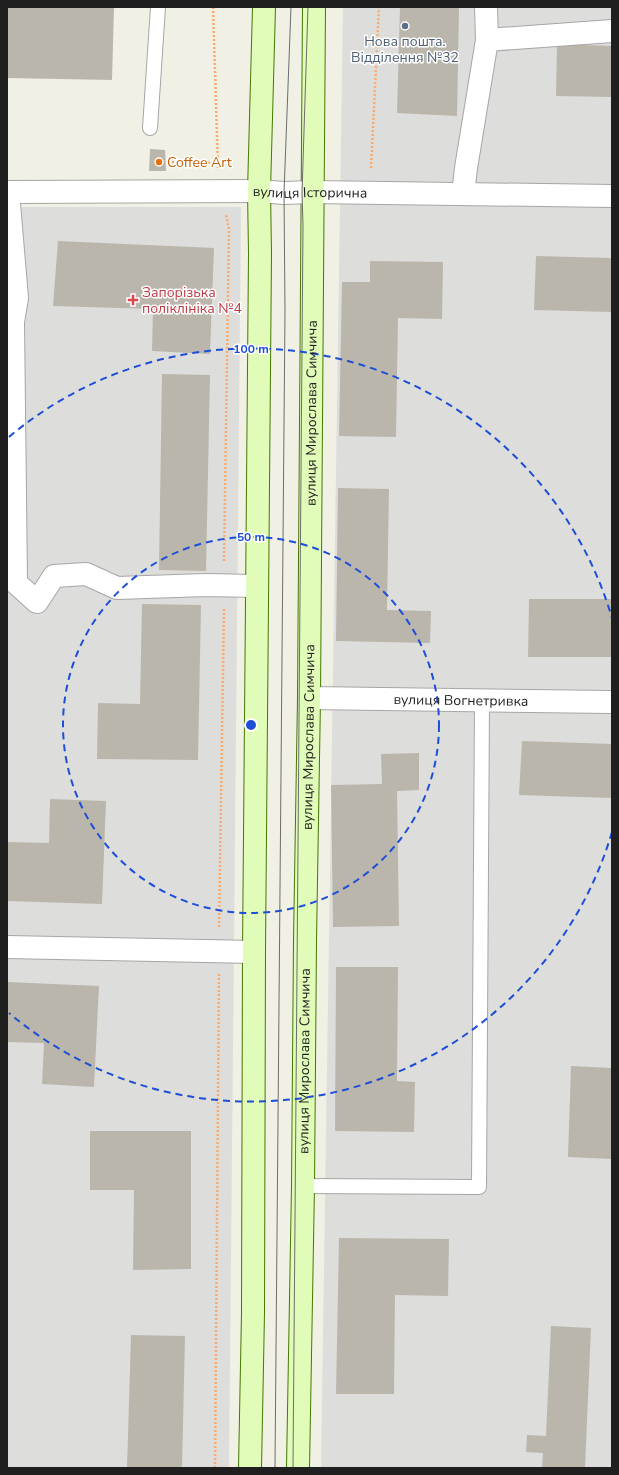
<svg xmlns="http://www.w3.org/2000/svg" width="619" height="1475" viewBox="0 0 619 1475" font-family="'Nunito Sans',sans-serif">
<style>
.residential{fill:#dddddc}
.building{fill:#bab6ab}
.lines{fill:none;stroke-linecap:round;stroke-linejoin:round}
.lane-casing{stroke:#a6a6a6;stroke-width:16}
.street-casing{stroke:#a6a6a6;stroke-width:24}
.secondary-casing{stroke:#457903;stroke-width:24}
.path{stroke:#fcaa6b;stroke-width:2.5;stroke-dasharray:2 2;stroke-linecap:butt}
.lane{stroke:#fff;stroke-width:14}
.street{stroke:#fff;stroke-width:22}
.secondary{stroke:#e1fbb9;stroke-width:22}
.tram{stroke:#6d6d6d;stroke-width:1}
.ring{fill:none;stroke:#1d4ed8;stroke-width:2;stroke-dasharray:7 5}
.service-dot{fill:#5c6f8a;stroke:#fff;stroke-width:1.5}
.food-dot{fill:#e8710a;stroke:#fff;stroke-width:1.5}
.health-dot{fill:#e0444e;stroke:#fff;stroke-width:1.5}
.labels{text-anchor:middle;stroke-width:3;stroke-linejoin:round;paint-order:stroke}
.service-label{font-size:14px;fill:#4e5e75;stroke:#fff}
.food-label{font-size:14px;fill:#c56008;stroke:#fff;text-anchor:start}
.street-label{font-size:14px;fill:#1f1f1f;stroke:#fff}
.health-label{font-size:14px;fill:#be3a42;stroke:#fff;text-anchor:start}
.centre{fill:#1d4ed8;stroke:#fff;stroke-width:2}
.ring-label{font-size:12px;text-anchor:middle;font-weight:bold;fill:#1d4ed8;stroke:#fff;stroke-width:3;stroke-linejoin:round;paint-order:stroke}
</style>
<rect width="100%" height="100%" fill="#f0f0e5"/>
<g class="residential">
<path d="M343 7H612V1468H321Z"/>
<path d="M7 207H241L229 1468H7Z"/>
</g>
<g class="building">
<path d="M7 7H114L112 80 7 78Z"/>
<path d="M400 7H459L457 116 397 113Z"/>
<path d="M557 44 612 46V97L556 96Z"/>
<path d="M150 149 165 150 166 171H149Z"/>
<path d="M58 241 214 248 210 354 152 351 153 309 53 306Z"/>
<path d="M536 256 612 258V312L534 310Z"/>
<path d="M370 261 443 262 442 319 398 318 396 437 339 436 342 282H370Z"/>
<path d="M162 374 210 375 206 571 159 570Z"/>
<path d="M338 488 389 489 387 610 431 611 430 643 336 641Z"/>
<path d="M529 599H612V657H528Z"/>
<path d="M142 604 201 605 198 760 97 759 98 703 140 704Z"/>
<path d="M522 741 612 744V798L519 795Z"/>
<path d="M419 753V790L397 791 399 926 333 927 331 785 382 784 381 754Z"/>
<path d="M50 799 106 801 102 904 7 901V842L49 843Z"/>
<path d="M336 967H398L397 1081 415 1082 414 1132 335 1131Z"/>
<path d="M7 982 99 986 94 1087 42 1084 44 1043 7 1042Z"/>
<path d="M571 1066 612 1068V1159L568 1157Z"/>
<path d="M90 1131H191V1269L133 1270 134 1190H90Z"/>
<path d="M339 1238 449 1239 448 1296 395 1295 394 1394H336Z"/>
<path d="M551 1326 591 1328 585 1468H542L543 1453 526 1452 527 1435 546 1436Z"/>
<path d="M131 1335 185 1336 182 1468H127Z"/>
</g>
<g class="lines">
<defs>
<g id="lane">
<path d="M150 128 158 7"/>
<path d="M303 1186 479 1187 482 701"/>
</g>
<g id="street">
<path d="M486 7 487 40"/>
<path id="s1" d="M7 192 259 191 284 193 312 192 612 196"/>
<path d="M463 194 466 168 487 40 612 31"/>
<path d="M13 322 16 583 37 602 54 576 86 574 117 588 206 585 257 586"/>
<path d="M7 331 13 322 17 298 8 192"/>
<path id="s2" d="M309 698 612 702"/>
<path d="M7 947 254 952"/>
</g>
<g id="secondary">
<path d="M250 1468 253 1313 254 952 260 253 259 191 264 7"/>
<path id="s3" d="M298 1468 303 1186 305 941 309 698 314 7"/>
</g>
</defs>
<use href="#lane" class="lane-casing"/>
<use href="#street" class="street-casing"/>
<use href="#secondary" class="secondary-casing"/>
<g class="path">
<path d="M213 7 218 168"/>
<path d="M168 162 217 163"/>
<path d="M371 168 379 7"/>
<path d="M224 561 229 229 226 215"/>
<path d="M219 927 224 608"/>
<path d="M215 1468 219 974"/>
</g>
<use href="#lane" class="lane"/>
<use href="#street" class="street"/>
<use href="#secondary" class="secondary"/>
<g class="tram">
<path d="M275 1468 285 310 284 193 291 7"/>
<path d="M293 1468 303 225 302 193 308 7"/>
</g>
</g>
<g class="ring">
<circle cx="251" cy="725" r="188"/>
<path d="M612 832A376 376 0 0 1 9 1013M9 437A376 376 0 0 1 612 618"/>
</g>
<circle class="service-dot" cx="405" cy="26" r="4"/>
<circle class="food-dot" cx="159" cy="162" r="4"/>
<path class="health-dot" d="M131 294h4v4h4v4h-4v4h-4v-4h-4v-4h4z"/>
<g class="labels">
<g class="service-label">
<text x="405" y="46">Нова пошта.<tspan x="405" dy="16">Відділення №32</tspan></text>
</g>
<g class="food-label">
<text x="167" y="167">Coffee Art</text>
</g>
<g class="street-label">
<text dy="5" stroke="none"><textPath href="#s1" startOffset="303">вулиця Історична</textPath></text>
<text dy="5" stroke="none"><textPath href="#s3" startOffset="1055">вулиця Мирослава Симчича</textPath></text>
<text dy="5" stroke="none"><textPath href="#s2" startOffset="152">вулиця Вогнетривка</textPath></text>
<text dy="5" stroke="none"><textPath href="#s3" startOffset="731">вулиця Мирослава Симчича</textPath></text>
<text dy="5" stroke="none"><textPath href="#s3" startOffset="407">вулиця Мирослава Симчича</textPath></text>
</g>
<g class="health-label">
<text x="142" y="297">Запорізька<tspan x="142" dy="16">поліклініка №4</tspan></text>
</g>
</g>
<circle cx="251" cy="725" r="6" class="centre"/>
<g class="ring-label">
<text x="251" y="353">100 m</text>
<text x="251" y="541">50 m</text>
</g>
<rect width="619" height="1475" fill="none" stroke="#1f1f1f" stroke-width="16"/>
</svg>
